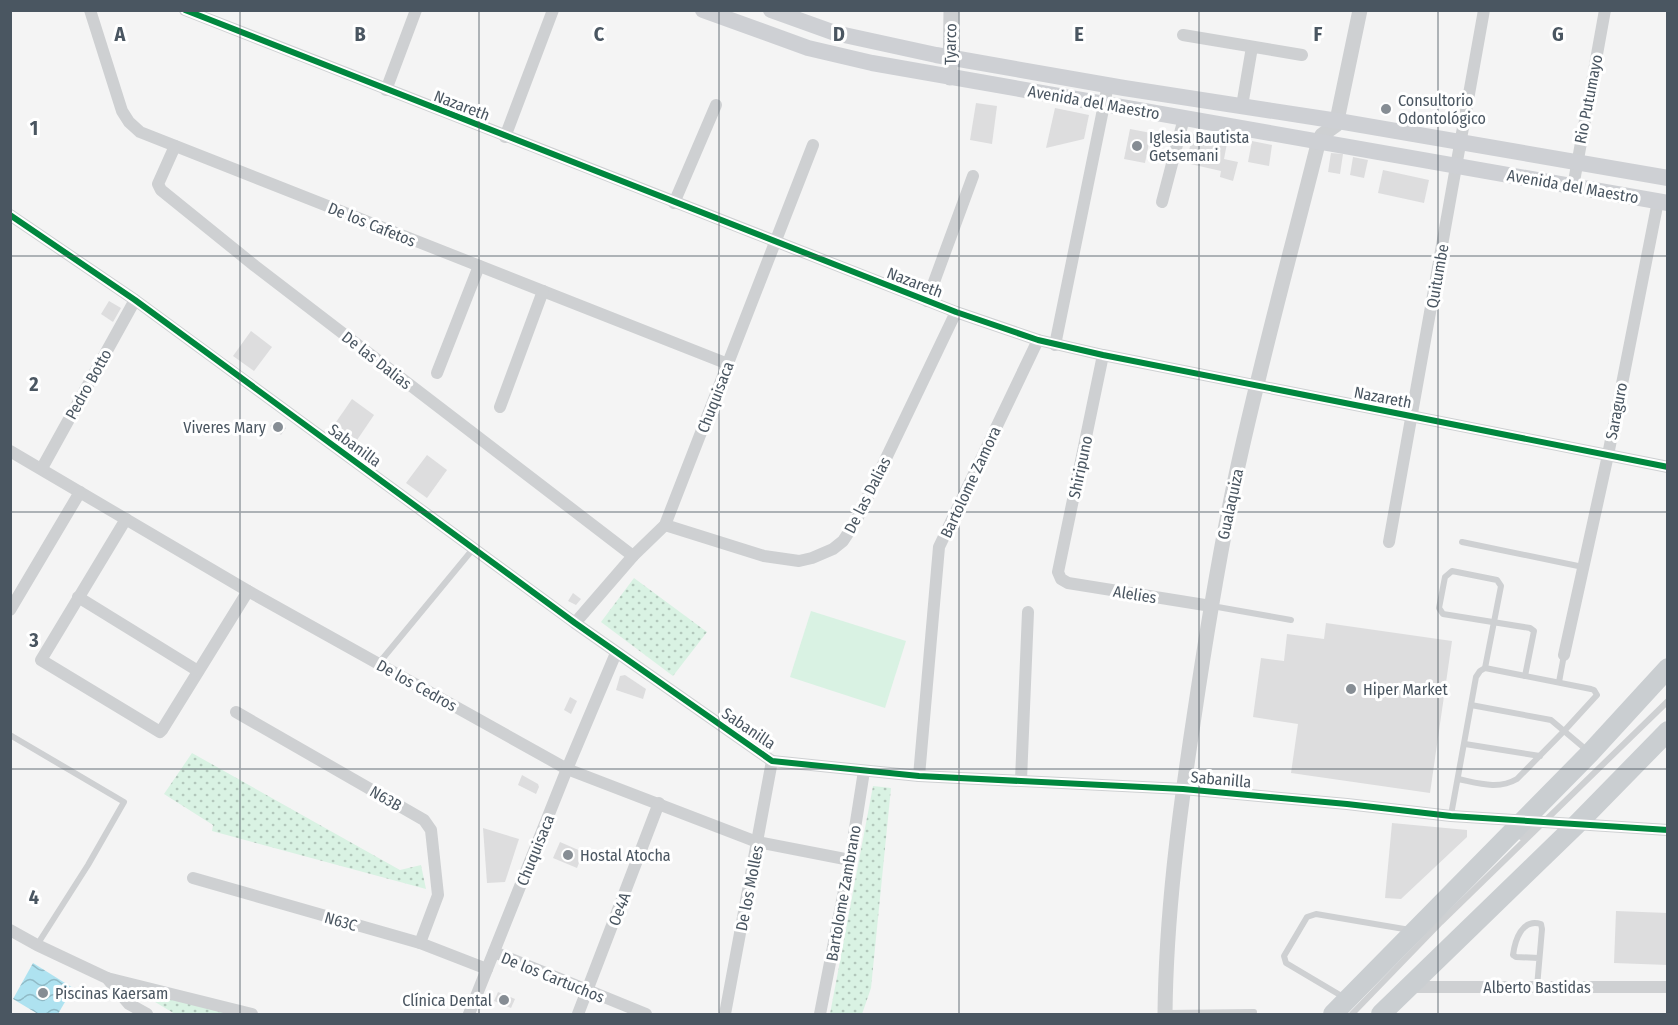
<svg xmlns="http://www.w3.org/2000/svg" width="1678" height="1025" viewBox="0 0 1678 1025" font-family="'Fira Sans Condensed',sans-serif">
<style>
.park{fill:url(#park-dots)}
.pitch{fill:#d9f2e3}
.water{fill:url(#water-waves)}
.building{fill:#ddddde}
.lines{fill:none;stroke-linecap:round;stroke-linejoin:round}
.service{stroke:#ced0d2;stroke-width:6}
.minor{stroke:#ced0d2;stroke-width:12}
.tertiary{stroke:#ced0d2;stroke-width:15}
.secondary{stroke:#ced0d4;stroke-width:16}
.primary{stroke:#caced1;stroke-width:20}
.cycleway-casing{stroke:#fff;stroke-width:10}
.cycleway{stroke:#00873e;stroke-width:6}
.grid{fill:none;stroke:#4a5661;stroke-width:1.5;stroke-opacity:0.55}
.poi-dot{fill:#868d94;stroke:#fff;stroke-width:2}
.labels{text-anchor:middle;stroke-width:6;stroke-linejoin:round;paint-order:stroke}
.street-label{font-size:16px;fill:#4a5661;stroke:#fff}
.poi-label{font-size:16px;fill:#4a5661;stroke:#fff;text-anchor:start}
.grid-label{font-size:20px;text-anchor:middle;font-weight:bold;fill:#4a5661;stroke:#fff;stroke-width:6;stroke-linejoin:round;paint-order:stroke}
</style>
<defs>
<pattern id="park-dots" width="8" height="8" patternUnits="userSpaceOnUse" patternTransform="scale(1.5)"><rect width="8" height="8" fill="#d9f2e3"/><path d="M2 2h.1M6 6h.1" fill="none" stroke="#b2c7bb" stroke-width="1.8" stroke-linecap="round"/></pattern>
<pattern id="water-waves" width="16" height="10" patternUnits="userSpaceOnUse" patternTransform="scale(1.5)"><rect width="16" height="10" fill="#aee2f0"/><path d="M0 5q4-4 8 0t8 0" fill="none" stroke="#90bac6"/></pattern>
</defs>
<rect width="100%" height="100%" fill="#f4f4f4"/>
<g class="park">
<path d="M634 578 707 632 673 676 601 622Z"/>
<path d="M192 753 400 870 421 865 426 889 212 831 213 825 164 794Z"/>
<path d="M873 786 891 788 871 988 862 1014H830Z"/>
<path d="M127 985 233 1014H175Z"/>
</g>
<path class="pitch" d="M811 611 906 641 885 708 790 677Z"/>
<path class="water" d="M33 963 73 988 58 1014H38L13 999Z"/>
<g class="building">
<path d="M976 103 997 106 992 144 970 140Z"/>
<path d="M1055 108 1089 115 1084 139 1046 148Z"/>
<path d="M1130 129 1151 133 1145 163 1124 159Z"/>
<path d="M1198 132 1228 138 1224 159 1238 162 1233 181 1220 177 1221 171 1186 163 1193 134Z"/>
<path d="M1252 141 1272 145 1269 166 1248 162Z"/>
<path d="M1331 153 1343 154 1340 174 1328 172Z"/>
<path d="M1353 157 1368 160 1364 178 1350 175Z"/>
<path d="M1383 170 1429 180 1424 203 1378 193Z"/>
<path d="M109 301 121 308 113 322 101 314Z"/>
<path d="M251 331 272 347 254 371 233 356Z"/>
<path d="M352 399 374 415 355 443 332 428Z"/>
<path d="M275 420 286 428 281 435 270 426Z"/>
<path d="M427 455 447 470 427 498 406 483Z"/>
<path d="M573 593 581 599 576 605 568 601Z"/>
<path d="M1326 623 1452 641 1430 793 1291 773 1298 724 1253 717 1261 658 1284 661 1287 634 1324 639Z"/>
<path d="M625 675 646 689 643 699 616 690 620 676Z"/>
<path d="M570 697 577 701 571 714 564 710Z"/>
<path d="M522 775 538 784 539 787 536 794 518 785Z"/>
<path d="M1392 823 1467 830V837L1401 899 1385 898Z"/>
<path d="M483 828 519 839 505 882 487 883Z"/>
<path d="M560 842 583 852 577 868 553 858Z"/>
<path d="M1616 911 1668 913V965L1614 963Z"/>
<path d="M498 992 515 999 511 1008 494 1001Z"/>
</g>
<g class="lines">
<g class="service">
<path d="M1462 542 1583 567"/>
<path d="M1212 606 1291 620"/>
<path d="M379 663 473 549"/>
<path d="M1559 682 1564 655"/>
<path d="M1471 705 1551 720 1589 752"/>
<path d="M10 735 124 802 88 865 37 945"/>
<path d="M1465 744 1540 756"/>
<path d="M1458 779C1478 783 1498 790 1517 779L1565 730 1597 695 1594 690 1591 689 1485 668"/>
<path d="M1451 815 1476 677 1480 671 1485 668 1501 586 1497 580 1452 571 1445 577 1439 608 1443 614 1530 628 1534 631 1525 676"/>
<path d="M1521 837 1537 821"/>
<path d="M1537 987 1542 929 1541 924C1522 918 1515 940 1513 955L1516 957 1539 958"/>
<path d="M1345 998 1286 963 1284 956 1307 917 1316 914 1410 930"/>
<path d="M1166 1013 1254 1012"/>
<path d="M1352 1014 1441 922 1668 701"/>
</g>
<g class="minor">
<path d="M90 10 122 111 129 122 140 132 728 364"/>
<path d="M185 10 956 312 1038 340 1103 355 1668 467"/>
<path d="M1183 35 1302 55"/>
<path d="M386 90 416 10"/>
<path d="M1242 106 1252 47"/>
<path d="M505 137 553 10"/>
<path d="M175 146 158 184 161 190 255 266 633 556"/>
<path d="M1573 187 1605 10"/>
<path d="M1162 202 1184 118"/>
<path d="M674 203 716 105"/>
<path d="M10 215 135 300 575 623 772 761 919 776 1183 789 1347 804 1451 816 1668 830"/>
<path d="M927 301 973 176"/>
<path d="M1055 345 1108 85"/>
<path d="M1103 355 1058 572 1061 579 1068 583 1211 606"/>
<path d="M437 373 479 266"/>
<path d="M500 407 543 291"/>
<path d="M10 451 248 591 567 769 757 842 850 860"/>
<path d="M42 468 135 300"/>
<path d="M126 519 41 660 160 732 162 730 248 591"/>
<path d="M665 525 764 556 799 561 812 558 833 549 843 541 856 521 956 312"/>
<path d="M1389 542 1484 10"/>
<path d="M78 597 198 671"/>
<path d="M10 610 80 492"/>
<path d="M575 623 633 556 665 525 813 145"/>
<path d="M1564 655 1608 455 1658 201"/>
<path d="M236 712 424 820 431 830 438 895 420 943"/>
<path d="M919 776 939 547 1038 340"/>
<path d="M1021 780 1028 612"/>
<path d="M193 878 420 943 487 969"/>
<path d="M10 930 37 945 107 978 129 1004 147 1014"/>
<path d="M494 952 646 1014"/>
<path d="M107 978 252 1014"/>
<path d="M1408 987H1668"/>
<path d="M469 1014 567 769 616 653"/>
<path d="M578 1014 659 803"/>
<path d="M725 1014 772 761"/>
<path d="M820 1014 850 860 864 771"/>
</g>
<g class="tertiary">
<path d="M950 78 951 10"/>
<path d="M1165 1014C1166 915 1179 815 1194 717 1206 636 1219 555 1236 475 1260 363 1291 252 1319 140L1322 135 1336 125 1360 10"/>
</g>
<g class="secondary">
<path d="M703 10 808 48 872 63 1668 203"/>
<path d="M771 10 835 33 936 55 1124 88 1338 121 1668 178"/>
</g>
<g class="primary">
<path d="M1333 1014 1590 753 1668 668"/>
<path d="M1381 1014 1577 824 1668 731"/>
</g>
<defs>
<g id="cycleway">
<path d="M185 10 956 312 1038 340 1103 355 1668 467"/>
<path d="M10 215 135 300 575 623 772 761 919 776 1183 789 1347 804 1451 816 1668 830"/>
</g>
</defs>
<use href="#cycleway" class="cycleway-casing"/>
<use href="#cycleway" class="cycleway"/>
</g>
<path class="grid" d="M240 10V1014M479 10V1014M719 10V1014M959 10V1014M1199 10V1014M1438 10V1014M10 256H1668M10 512H1668M10 769H1668"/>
<g class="poi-dot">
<circle cx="1386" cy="109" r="6"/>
<circle cx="1137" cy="146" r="6"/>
<circle cx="278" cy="427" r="6"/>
<circle cx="1351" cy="689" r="6"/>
<circle cx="568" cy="855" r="6"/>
<circle cx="43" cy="993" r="6"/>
<circle cx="504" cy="1000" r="6"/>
</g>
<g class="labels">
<g class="street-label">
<text transform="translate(950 44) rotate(-89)" y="6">Tyarco</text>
<text transform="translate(1588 99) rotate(-79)" y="6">Rio Putumayo</text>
<text transform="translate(1094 102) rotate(10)" y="6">Avenida del Maestro</text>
<text transform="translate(462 105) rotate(21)" y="6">Nazareth</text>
<text transform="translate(1573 186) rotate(10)" y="6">Avenida del Maestro</text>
<text transform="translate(372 224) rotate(22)" y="6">De los Cafetos</text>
<text transform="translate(1437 276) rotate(-80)" y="6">Quitumbe</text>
<text transform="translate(915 282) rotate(21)" y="6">Nazareth</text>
<text transform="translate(377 360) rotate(38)" y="6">De las Dalias</text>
<text transform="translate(88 384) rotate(-61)" y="6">Pedro Botto</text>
<text transform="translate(715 397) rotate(-69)" y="6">Chuquisaca</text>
<text transform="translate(1383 397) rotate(11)" y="6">Nazareth</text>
<text transform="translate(1616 411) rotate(-79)" y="6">Saraguro</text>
<text transform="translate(355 445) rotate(36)" y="6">Sabanilla</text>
<text transform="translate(1080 467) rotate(-78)" y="6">Shiripuno</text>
<text transform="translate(970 482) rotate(-65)" y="6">Bartolome Zamora</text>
<text transform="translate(867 495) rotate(-63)" y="6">De las Dalias</text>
<text transform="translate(1230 504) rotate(-78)" y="6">Gualaquiza</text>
<text transform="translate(1135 594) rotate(9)" y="6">Alelies</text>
<text transform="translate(417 685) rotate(29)" y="6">De los Cedros</text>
<text transform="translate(749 728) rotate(34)" y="6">Sabanilla</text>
<text transform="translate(1221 779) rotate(5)" y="6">Sabanilla</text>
<text transform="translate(386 798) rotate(30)" y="6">N63B</text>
<text transform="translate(535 850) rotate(-68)" y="6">Chuquisaca</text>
<text transform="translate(749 888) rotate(-79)" y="6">De los Molles</text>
<text transform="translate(843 893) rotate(-80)" y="6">Bartolome Zambrano</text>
<text transform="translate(619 909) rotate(-69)" y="6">Oe4A</text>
<text transform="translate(341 921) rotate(16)" y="6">N63C</text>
<text transform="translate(553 977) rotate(22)" y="6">De los Cartuchos</text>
<text x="1537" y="993">Alberto Bastidas</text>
</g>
<g class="poi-label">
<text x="1398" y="106">Consultorio<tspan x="1398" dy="18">Odontológico</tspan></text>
<text x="1149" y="143">Iglesia Bautista<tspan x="1149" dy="18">Getsemani</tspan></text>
<text x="266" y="433" text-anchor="end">Viveres Mary</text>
<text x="1363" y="695">Hiper Market</text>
<text x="580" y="861">Hostal Atocha</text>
<text x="55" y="999">Piscinas Kaersam</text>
<text x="492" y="1006" text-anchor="end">Clínica Dental</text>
</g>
</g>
<g class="grid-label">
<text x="120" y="41">A</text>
<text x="360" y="41">B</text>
<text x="599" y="41">C</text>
<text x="839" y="41">D</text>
<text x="1079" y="41">E</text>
<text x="1318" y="41">F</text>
<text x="1558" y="41">G</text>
<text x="34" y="135">1</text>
<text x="34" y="391">2</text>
<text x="34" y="647">3</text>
<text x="34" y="904">4</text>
</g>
<rect width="1678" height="1025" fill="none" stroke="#4a5661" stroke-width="24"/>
</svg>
